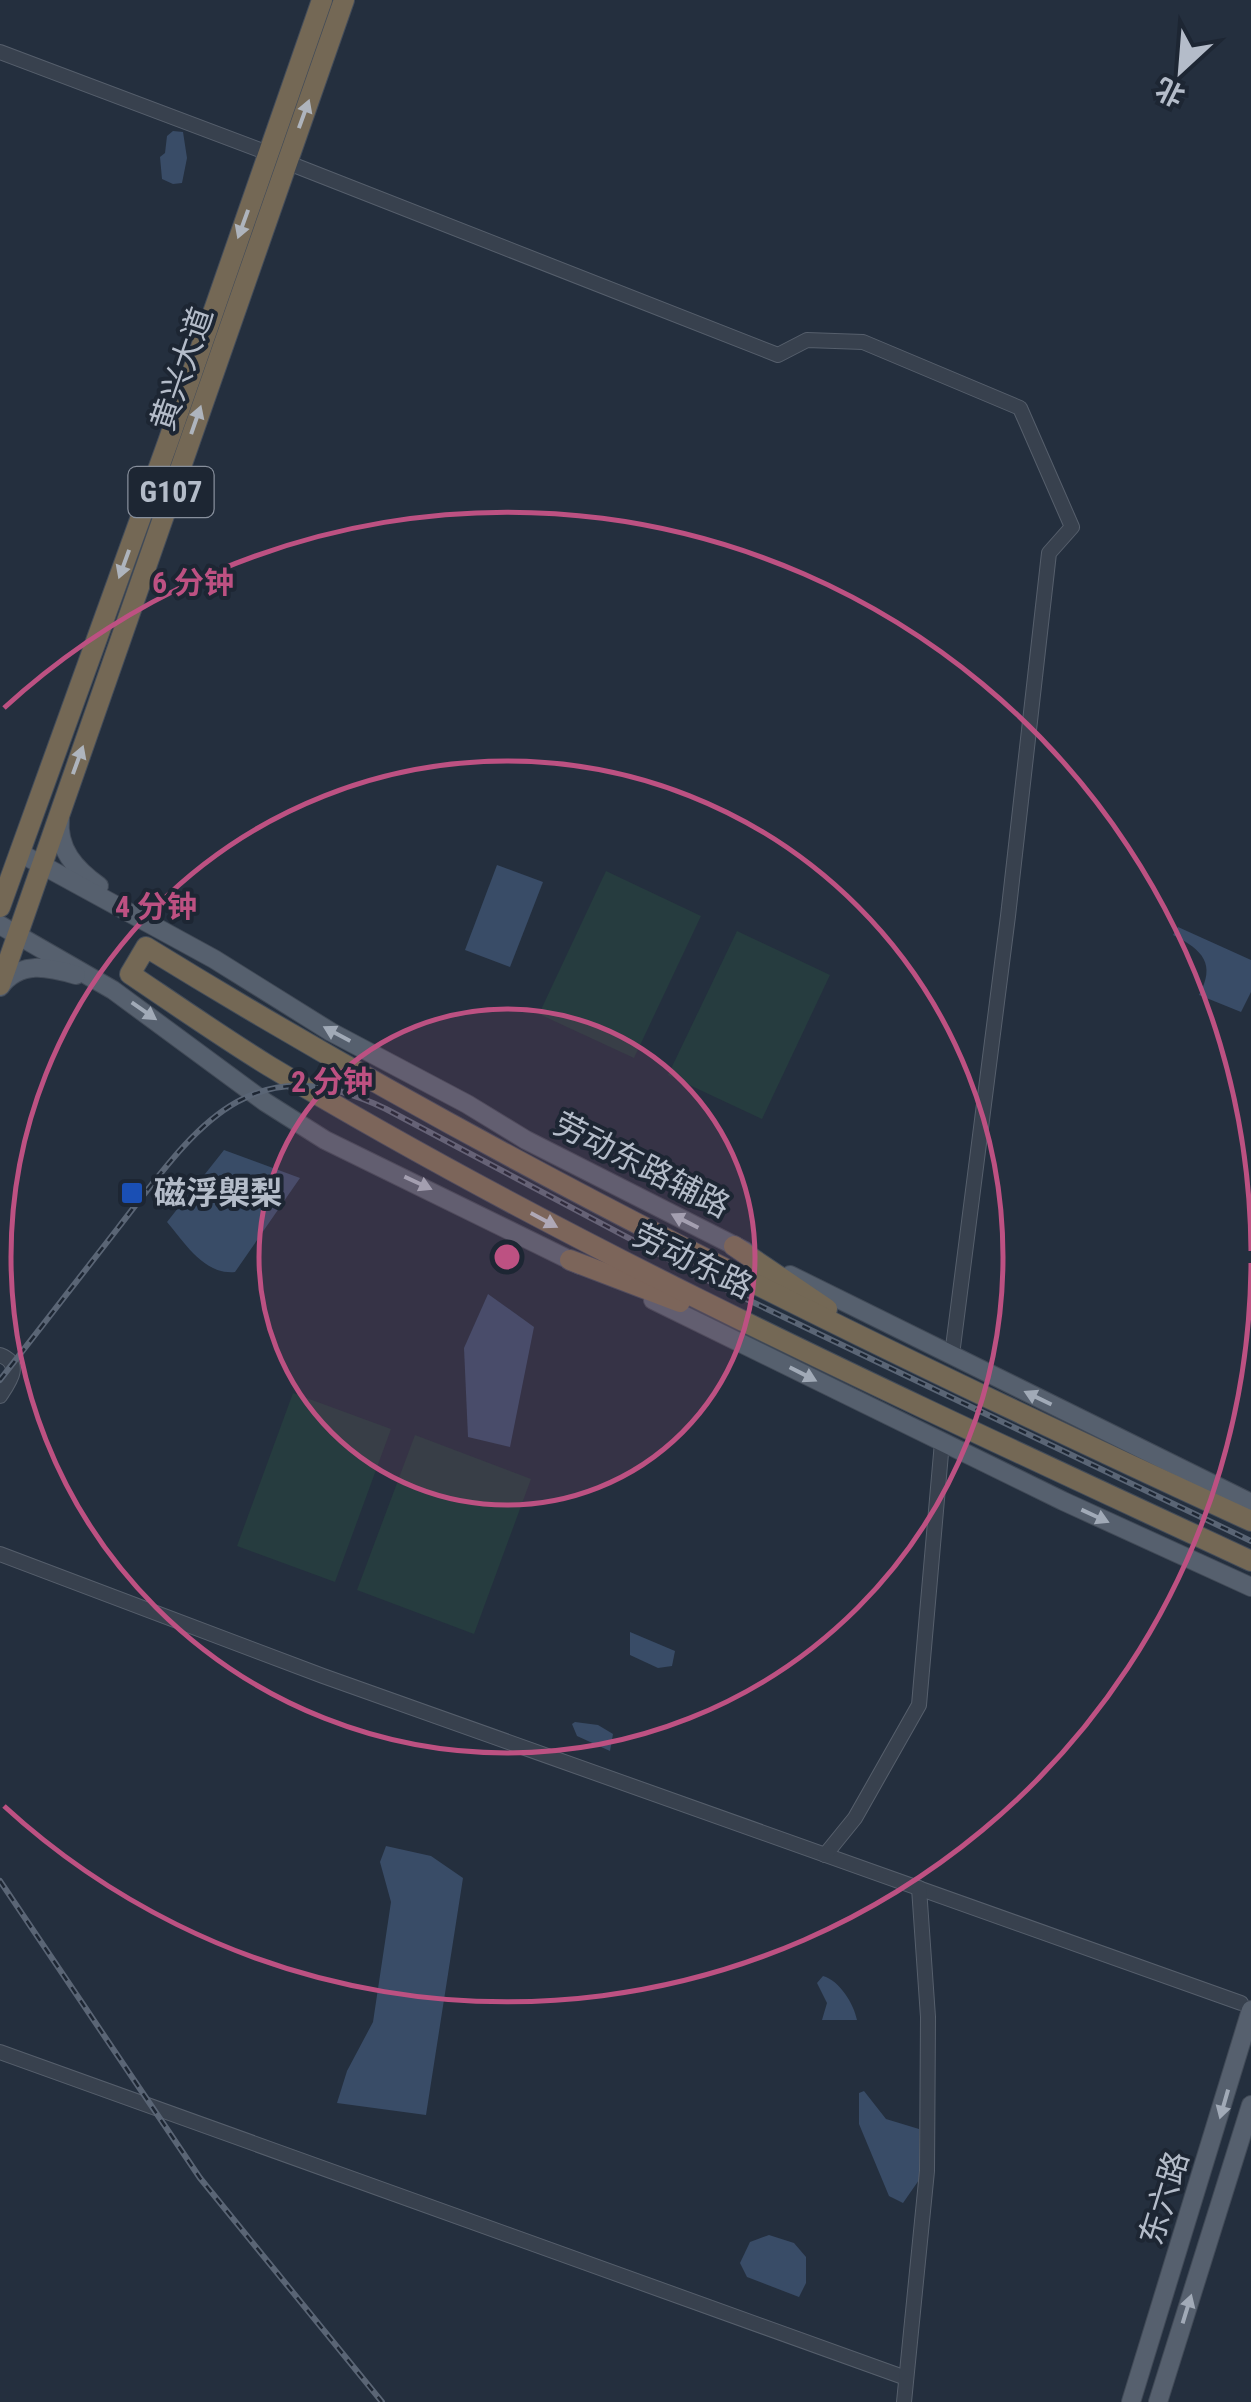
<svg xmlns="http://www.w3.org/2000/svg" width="1251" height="2402" viewBox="0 0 1251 2402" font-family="'Roboto Condensed','Noto Sans SC',sans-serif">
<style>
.green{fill:#263c3f}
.water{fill:#394c67}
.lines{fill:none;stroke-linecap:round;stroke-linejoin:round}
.minor-casing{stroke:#565f6c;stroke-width:16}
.major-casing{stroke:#414a57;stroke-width:20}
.highway-casing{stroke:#434c59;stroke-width:22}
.minor{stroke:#38414e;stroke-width:14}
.major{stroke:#56606e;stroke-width:18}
.highway{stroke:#746855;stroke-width:20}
.rail-casing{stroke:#5a6575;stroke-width:6}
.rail{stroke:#1d2633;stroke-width:2.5;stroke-dasharray:8;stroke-linecap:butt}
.oneway{fill:#aeb4bd}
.oneway2{fill:#a1aab7}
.ring{fill:none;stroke:#bd5182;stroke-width:5}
.transit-dot{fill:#1a4fb4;stroke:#1d2633;stroke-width:4}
.labels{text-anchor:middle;stroke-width:8;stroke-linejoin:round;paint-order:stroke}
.shield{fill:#1d2633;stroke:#878f9c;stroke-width:2.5}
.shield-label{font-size:30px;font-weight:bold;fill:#b4bcc9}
.street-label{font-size:32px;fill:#b4bcc9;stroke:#1d2633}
.poi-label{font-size:32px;font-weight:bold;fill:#b4bcc9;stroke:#1d2633;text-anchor:start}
.centre{fill:#bd5182;stroke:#1d2633;stroke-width:5}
.ring-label{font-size:30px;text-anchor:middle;font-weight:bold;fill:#bd5182;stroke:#1d2633;stroke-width:8;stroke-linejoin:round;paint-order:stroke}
</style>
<rect width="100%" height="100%" fill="#242f3e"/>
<g class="green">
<path d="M606 871 701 916 634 1058 539 1014Z"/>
<path d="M737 931 830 975 762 1119 668 1075Z"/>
<path d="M293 1393 391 1429 335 1582 237 1546Z"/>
<path d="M415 1435 531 1479 474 1634 357 1590Z"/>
</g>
<g class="water">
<path d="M173 131 183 132 187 158 182 183 173 184 162 179 160 157 165 153 167 136Z"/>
<path d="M497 865 543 882 510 967 465 950Z"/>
<path d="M1178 927 1251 960V992L1241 1012 1199 995C1216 964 1203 950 1173 935Z"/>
<path d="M224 1150 300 1178 235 1272C204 1275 185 1243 167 1222Z"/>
<path d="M488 1294 534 1327 510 1447 468 1437 464 1348Z"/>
<path d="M630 1632 675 1651 672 1666 658 1668 630 1655Z"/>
<path d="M575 1722 598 1725 613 1734 610 1751 577 1736 572 1724Z"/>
<path d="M386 1846 431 1856 463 1878 426 2115 337 2103 347 2071 373 2022 391 1902 380 1862Z"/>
<path d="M823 1976C839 1980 854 2004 857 2020H822L827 2003 817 1983Z"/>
<path d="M864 2091 886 2119 919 2129V2180L903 2203 889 2196 859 2124V2093Z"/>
<path d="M769 2235 794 2243 806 2257V2283L799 2297 747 2277 740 2263 750 2242Z"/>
</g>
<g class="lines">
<defs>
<g id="minor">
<path d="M0 52 268 153"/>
<path d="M286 162 778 355 807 340 863 342 1020 408 1072 527 1049 553 1008 916 952 1355"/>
<path d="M0 1355C23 1364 10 1381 0 1396"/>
<path d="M0 1554 323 1676 1241 2003"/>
<path d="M825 1855 855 1818 919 1705 942 1442"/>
<path d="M0 2052 906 2378"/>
<path d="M904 2402 927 2171 928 2017 919 1888"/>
</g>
<g id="major">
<path d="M60 818C57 849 75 869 99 886"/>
<path d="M20 853 214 959 331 1032 467 1104 526 1140 745 1251"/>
<path d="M0 925 113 990 265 1102 325 1140 580 1265"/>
<path d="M0 987C20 960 48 967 76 975"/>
<path d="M790 1275 1251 1503"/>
<path d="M653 1300 1063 1501 1251 1587"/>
<path d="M1131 2402 1251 2010"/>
<path d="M1158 2402 1251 2105"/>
</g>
<g id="highway">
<path d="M0 907 168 442 322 0"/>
<path d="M0 985 344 0"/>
<path d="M734 1246 827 1309"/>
<path d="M570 1260 680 1302"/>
<path d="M1251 1521C873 1347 500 1165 146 947L130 974C176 1005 222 1037 269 1066 584 1255 919 1406 1251 1561"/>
</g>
</defs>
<use href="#minor" class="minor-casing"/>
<use href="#major" class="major-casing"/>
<use href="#highway" class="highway-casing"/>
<use href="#minor" class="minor"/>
<use href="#major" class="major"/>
<use href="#highway" class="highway"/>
<defs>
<g id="rail">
<path d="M0 1380C40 1329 79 1278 118 1228 195 1129 248 1043 386 1109L717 1285 1251 1541"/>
<path d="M0 1881 200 2178 382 2402"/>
</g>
</defs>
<use href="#rail" class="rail-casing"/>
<use href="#rail" class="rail"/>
</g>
<defs><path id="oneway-solid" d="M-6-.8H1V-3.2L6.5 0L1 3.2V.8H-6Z" transform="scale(2.5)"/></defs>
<g class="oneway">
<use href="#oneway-solid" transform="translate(304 114) rotate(-70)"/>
<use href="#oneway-solid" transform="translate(243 224) rotate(110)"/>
<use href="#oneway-solid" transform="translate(196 420) rotate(-71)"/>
<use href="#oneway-solid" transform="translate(124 564) rotate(110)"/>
<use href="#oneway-solid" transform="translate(78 760) rotate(-70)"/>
<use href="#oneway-solid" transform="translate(544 1220) rotate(28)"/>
</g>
<g class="oneway2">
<use href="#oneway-solid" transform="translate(144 1011) rotate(35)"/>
<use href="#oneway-solid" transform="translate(337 1034) rotate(-152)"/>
<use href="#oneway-solid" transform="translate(418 1183) rotate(25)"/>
<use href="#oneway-solid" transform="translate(685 1221) rotate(-153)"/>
<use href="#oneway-solid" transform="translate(803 1374) rotate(27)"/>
<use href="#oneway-solid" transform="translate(1038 1398) rotate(-154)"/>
<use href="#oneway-solid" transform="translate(1095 1516) rotate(25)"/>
<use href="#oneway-solid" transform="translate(1224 2104) rotate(106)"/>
<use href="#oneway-solid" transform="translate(1187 2309) rotate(-73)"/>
</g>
<circle cx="507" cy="1257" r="248" fill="#bd5182" fill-opacity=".12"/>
<g class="ring">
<circle cx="507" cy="1257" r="248"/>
<circle cx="507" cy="1257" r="496"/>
<path d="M1251 1263A744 744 0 0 1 4 1806M4 708A744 744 0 0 1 1251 1251"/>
</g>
<rect class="transit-dot" x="120" y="1181" width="24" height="24" rx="5"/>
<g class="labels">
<rect class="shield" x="128.5" y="467" width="85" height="50" rx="8"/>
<g class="shield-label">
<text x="171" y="502">G107</text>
</g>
<g class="street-label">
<text transform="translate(182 369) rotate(-71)" y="11">黄兴大道</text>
<text transform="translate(642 1165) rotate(27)" y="11">劳动东路辅路</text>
<text transform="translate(693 1261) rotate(26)" y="11">劳动东路</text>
<text transform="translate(1164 2198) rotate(-73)" y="11">东六路</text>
</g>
<g class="poi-label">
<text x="154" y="1204">磁浮㮾梨</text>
</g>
</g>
<circle cx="507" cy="1257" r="15" class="centre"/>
<g class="ring-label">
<text x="193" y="593">6 分钟</text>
<text x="156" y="917">4 分钟</text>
<text x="332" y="1092">2 分钟</text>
</g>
<g transform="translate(1181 70) rotate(206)" stroke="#1d2633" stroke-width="8" paint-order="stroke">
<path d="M0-8L18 38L0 25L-18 38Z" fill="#b4bcc9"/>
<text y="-15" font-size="28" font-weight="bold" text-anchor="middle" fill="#b4bcc9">北</text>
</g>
</svg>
